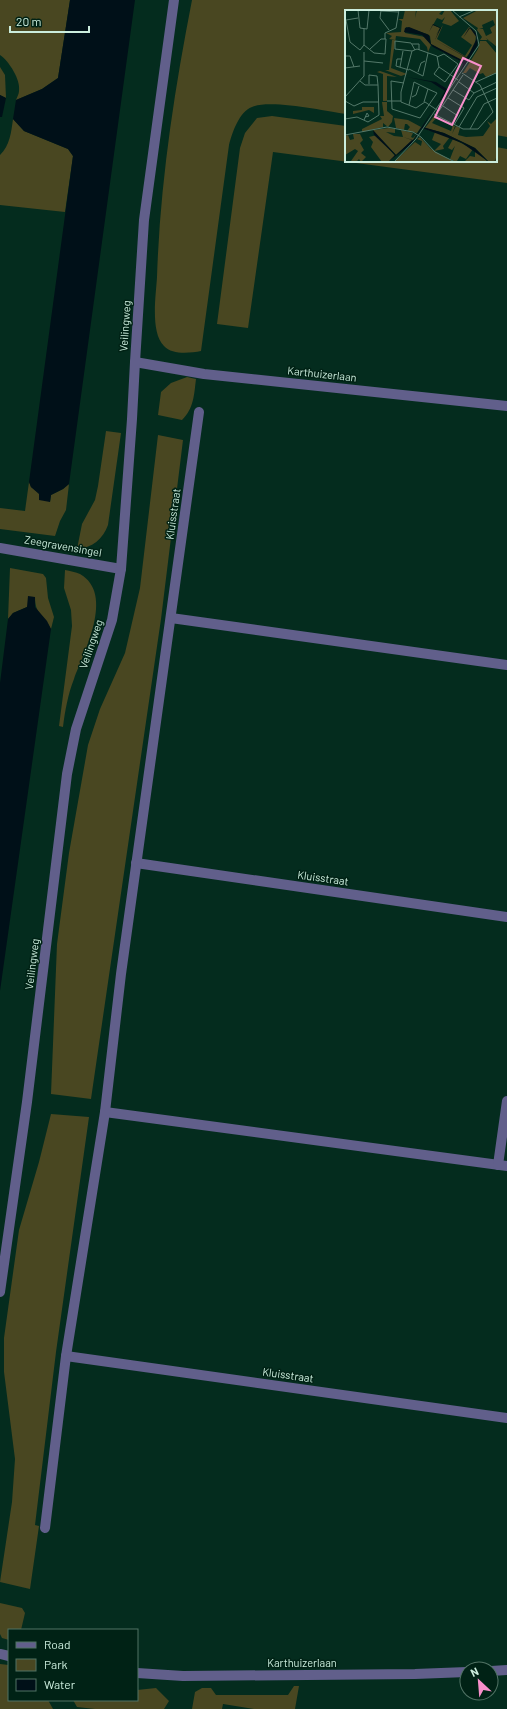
<svg xmlns="http://www.w3.org/2000/svg" width="507" height="1709" viewBox="0 0 507 1709" font-family="Barlow,sans-serif">
<style>
.green{fill:#494721}
.water{fill:#001018}
.lines{fill:none;stroke-linecap:round;stroke-linejoin:round}
.minor{stroke:#615f8b;stroke-width:10}
.labels{text-anchor:middle;stroke-width:3;stroke-linejoin:round;paint-order:stroke}
.street-label{font-size:11px;fill:#cbeddd;stroke:#002215}
.inset-road{fill:none;stroke:#54796a;stroke-width:1}
.view{fill:#f890cb;fill-opacity:0.15;stroke:#f890cb;stroke-width:2}
.inset-edge{fill:none;stroke:#cbeddd;stroke-width:2}
</style>
<rect width="100%" height="100%" fill="#042c1e"/>
<g class="green">
<path d="M0 0H70L58 78 42 89 16 100C17 97 19 94 19 91 21 80 9 61 0 55Z"/>
<path d="M192 0H507V137L496 135V11H346V114C325 111 270 99 252 107 239 112 232 133 229 145L201 351C190 353 172 355 164 346 150 332 156 295 157 277 160 184 174 92 192 0Z"/>
<path d="M0 67 5 75 6 98 0 95Z"/>
<path d="M272 116 346 126V161H496V147L507 149V183L273 152 248 328 217 324 240 148 245 133 257 118Z"/>
<path d="M13 119 24 131 68 149 73 156 65 212 0 205V155C10 145 11 133 13 119Z"/>
<path d="M187 377 196 379C194 395 194 408 182 420L158 415 161 392 171 383Z"/>
<path d="M106 431 121 433 108 525C103 539 92 548 77 549L82 524 95 500 98 486Z"/>
<path d="M158 435 183 440 161 619 91 1099 51 1094 57 944 69 853 88 745 100 709 125 653 140 588Z"/>
<path d="M29 482 31 487 50 502 51 495 63 489 69 484 66 510 60 521 55 536 0 529V508L25 511Z"/>
<path d="M10 568 43 574 46 578 48 598 54 617 51 629C44 615 35 615 35 597L27 607 13 613 8 619Z"/>
<path d="M65 570C70 571 76 572 80 574 115 594 84 652 74 679 68 694 65 711 63 727L59 726 72 626 71 610 64 588Z"/>
<path d="M51 1114 89 1117 56 1352 35 1525 39 1526 30 1589 0 1582 12 1502 15 1459 4 1372V1338L19 1230 39 1162Z"/>
<path d="M0 1603 22 1608 25 1613 21 1630H9V1640L2 1638 0 1634Z"/>
<path d="M0 1664 9 1665V1700H48L53 1709H0Z"/>
<path d="M294 1686H299L295 1709H254L223 1704 222 1709H192L195 1692 202 1688H211L216 1695H288Z"/>
<path d="M156 1688 169 1701 164 1709H95L77 1707 73 1700H137V1690Z"/>
</g>
<g class="water">
<path d="M70 0H135L69 484 63 489 51 495 50 502 39 500V494L31 487 29 482 73 156 68 149 24 131 13 119 16 100 42 89 58 78Z"/>
<path d="M0 95 6 98 2 117H0Z"/>
<path d="M28 596 35 597V607L47 621 51 629 0 991V683L8 619 13 613 27 607Z"/>
</g>
<g class="lines">
<g class="minor">
<path d="M135 362 204 374 507 406"/>
<path d="M0 548 121 569"/>
<path d="M171 618 507 665"/>
<path d="M136 863 507 917"/>
<path d="M105 1112 507 1166"/>
<path d="M498 1165 507 1101"/>
<path d="M0 1292 27 1102 67 774 76 729 112 620 121 569 132 419 135 362 144 220 174 0"/>
<path d="M66 1356 507 1418"/>
<path d="M45 1528 66 1356 105 1112 121 974 199 412"/>
<path d="M0 1654 9 1656"/>
<path d="M491 1671 507 1670"/>
<path d="M137 1673 183 1676 415 1674 467 1672"/>
</g>
</g>
<g class="labels">
<g class="street-label">
<text transform="translate(125 326) rotate(-86)" y="4">Veilingweg</text>
<text transform="translate(322 374) rotate(6)" y="4">Karthuizerlaan</text>
<text transform="translate(173 514) rotate(-82)" y="4">Kluisstraat</text>
<text transform="translate(63 546) rotate(10)" y="4">Zeegravensingel</text>
<text transform="translate(91 644) rotate(-71)" y="4">Veilingweg</text>
<text transform="translate(323 878) rotate(8)" y="4">Kluisstraat</text>
<text transform="translate(32 964) rotate(-83)" y="4">Veilingweg</text>
<text transform="translate(288 1375) rotate(8)" y="4">Kluisstraat</text>
<text x="302" y="1667">Karthuizerlaan</text>
</g>
</g>
<g transform="translate(345 10)">
<rect width="152" height="152" fill="#042c1e"/>
<path d="M60 0H71L70 8 72 0H98L94 4 97 5 100 0H105L114 11 106 16 97 13 100 7 97 10 92 8 88 15 95 18 91 25 98 15 92 29 120 46 127 35 116 27 124 17 131 24 130 37 117 52 86 34 85 26 82 24 61 17 60 23 80 27 86 35 83 42 82 37 75 29 51 26 46 58 62 64 56 66 40 60H44L47 30H50L44 29 47 26 41 23 56 22 57 11 53 9H58ZM133 0H152V37L141 28 152 41 143 30H135L137 27 132 20 133 18 118 8ZM148 10 150 15 145 18 147 23 141 26 138 19 134 18H138L137 15ZM135 31H141L152 44V65L151 63 141 67 138 63 135 64 125 58 121 63H118L133 39ZM32 62 35 61 41 63V90V63L52 67 42 66V91H38V64ZM37 92H42V101L48 106 47 112 43 117 38 113V117L17 122V119L37 109 35 106H39ZM17 97H29V103L24 100 8 104V101L17 100ZM90 105 91 108 87 113 106 121 108 115 110 116 107 124 111 116 115 118 113 125 121 127 138 126 145 116 142 111 146 114 152 108V152H150L151 148 149 152H144L130 138 99 123 80 118ZM49 108 63 110 76 117 72 123 62 121 65 117 62 114H60L59 120 51 118ZM44 118 50 119V123L41 122 49 126 58 127 56 120 68 123 66 127 68 128 72 124 68 130 51 145 35 128 50 146 43 152H37L26 137 28 132 24 127 32 125 28 120ZM79 119 89 121 105 127 98 136 99 139 89 141 96 134 87 130 90 122ZM8 124H15L18 130 15 133 19 140 16 143 21 147 16 152 14 149 11 152 6 151 13 141 10 139 0 145V126L3 125 5 130 9 129ZM75 127 86 139 109 152H49L70 132 76 136 77 131 72 129ZM108 129 128 139 121 149 115 146 112 151 116 152H111L105 149 110 136 107 140 103 138ZM130 140 134 144 143 152H119L125 146 130 147Z" fill="#494721" fill-rule="evenodd"/>
<path d="M88 14 96 18 90 30 122 48 132 28 125 18 118 28 124 18H126L132 24 133 29 132 36 113 66 118 55 117 52 88 37 77 25 59 22 60 18 64 17 84 25 86 34 119 51 121 47 90 30 95 18 88 15 84 22 81 21 84 22ZM62 67 91 72 102 79 109 70 91 97 100 81 86 72ZM88 100 78 117 99 123 130 138 144 152 117 133 77 118 65 135 43 152 50 145 29 125 28 120 51 145 67 130 58 127 68 130Z" fill="#001018"/>
<path class="inset-road" d="M13 0 15 18 22 19 24 0M36 0 35 8 44 20M36 1 54 2M114 7 130 0M1 10 5 32 15 40M1 10 13 8M19 19V35M40 29V23L51 18 54 0M67 34H74V40M15 40 19 35 29 43 40 44 41 29H36L25 39M67 41 50 39V31L66 33 70 40M0 46H5L9 57M92 47 99 44 113 54 100 72 89 64 94 57M57 49H52L51 56 64 60M19 51 38 53M55 57 58 41M0 58 15 56M64 59 78 66 83 43M73 62 76 53 80 51M114 72 129 83M131 72 151 63 152 66M59 73 46 71 47 99 75 108 92 83 83 79 79 92M24 74V65L32 66 33 75M108 80 124 90 129 83 152 72M0 87 19 66V42M67 87 71 85 74 76M103 88 119 98 109 115M0 91 9 96 18 92H33M42 91H56M64 95 69 72 83 79M98 96 113 106M92 100 80 92 71 98 56 92V82L67 41 72 39 92 46 94 57 113 70M94 101 118 65M89 104 118 119H133L148 102 135 75 117 63M0 109 12 107 23 112 34 105 33 75H20L15 71M19 110 22 103 24 106 20 107M114 117 132 87 152 78M125 119 139 94 152 88M0 125 42 117 68 122 76 127 90 142 110 152M49 152 71 129 134 35 131 21 107 0"/>
<path class="view" d="M118 48 136 56 107 115 90 107Z"/>
<rect width="152" height="152" class="inset-edge"/>
</g>
<rect x="8" y="1629" width="130" height="72" fill="#002215" stroke="#517365"/>
<rect x="16" y="1642" width="20" height="6" fill="#615f8b" stroke="#517365"/>
<text x="44" y="1649" font-size="12" fill="#cbeddd">Road</text>
<rect x="16" y="1659" width="20" height="12" fill="#494721" stroke="#517365"/>
<text x="44" y="1669" font-size="12" fill="#cbeddd">Park</text>
<rect x="16" y="1679" width="20" height="12" fill="#001018" stroke="#517365"/>
<text x="44" y="1689" font-size="12" fill="#cbeddd">Water</text>
<g transform="translate(479 1681) rotate(334)"><circle r="19" fill="#002215" stroke="#517365"/>
<path d="M0-3L7 15L0 10L-7 15Z" fill="#f890cb"/>
<text y="-6" font-size="11" font-weight="bold" text-anchor="middle" fill="#cbeddd">N</text>
</g>
<path d="M10 26v6h79v-6" fill="none" stroke="#cbeddd" stroke-width="2"/>
<text x="16" y="26" font-size="12" fill="#cbeddd" stroke="#002215" stroke-width="3" paint-order="stroke">20 m</text>
</svg>
